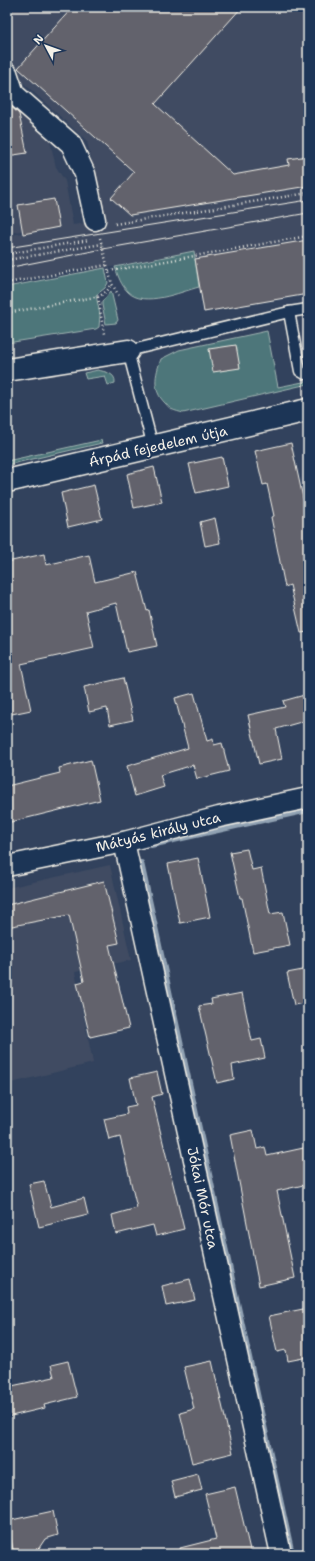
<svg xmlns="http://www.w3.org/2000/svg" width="315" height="1561" viewBox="0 0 315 1561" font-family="'Shantell Sans',sans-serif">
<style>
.built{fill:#404c62}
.green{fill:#4d767a;stroke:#a0b4b1}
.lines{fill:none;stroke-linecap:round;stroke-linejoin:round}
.stream{stroke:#91a2b3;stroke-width:6}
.building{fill:#62626c;stroke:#f4f1e8}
.service-casing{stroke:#f4f1e8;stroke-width:13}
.minor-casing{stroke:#f4f1e8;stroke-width:23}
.tertiary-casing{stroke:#f4f1e8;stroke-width:25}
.secondary-casing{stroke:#f4f1e8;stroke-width:25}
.path{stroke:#f4f1e8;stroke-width:2.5;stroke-dasharray:1 3;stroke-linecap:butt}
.service{stroke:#1d3557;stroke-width:10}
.minor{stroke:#1d3557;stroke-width:20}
.tertiary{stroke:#1d3557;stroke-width:22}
.secondary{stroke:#1d3557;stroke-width:22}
.tram{stroke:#f4f1e8;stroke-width:1}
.labels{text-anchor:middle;stroke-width:3.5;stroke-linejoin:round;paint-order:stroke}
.street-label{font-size:14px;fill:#f4f1e8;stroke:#1d3557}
</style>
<rect width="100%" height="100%" fill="#32425d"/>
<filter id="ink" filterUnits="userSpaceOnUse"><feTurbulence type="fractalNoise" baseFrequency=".025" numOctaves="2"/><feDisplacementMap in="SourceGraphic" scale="8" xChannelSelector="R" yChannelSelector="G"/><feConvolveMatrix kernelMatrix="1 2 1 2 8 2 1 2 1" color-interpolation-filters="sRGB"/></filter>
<g filter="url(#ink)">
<g class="built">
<path d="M7 7H308V240L195 259 194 251 90 271 89 267 7 283V236L23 233 22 231 7 233V116L27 112 49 137 56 167 65 181 73 225 106 220 87 141 17 77 7 48Z"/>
<path d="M110 865 131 960 75 972 93 1063 7 1084V888Z"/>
</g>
<g class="green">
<path d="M194 251 199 287C180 292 144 308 128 292 121 285 118 276 115 267Z"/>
<path d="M105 268 108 283 105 288 96 295 100 315 99 327 96 329 7 343V287Z"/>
<path d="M111 291 118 320 116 323 106 324 102 305V302Z"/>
<path d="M267 331 278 387 308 381V384L183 413C180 412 175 411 171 409 169 408 167 405 165 403 152 390 155 375 161 359L179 350Z"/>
<path d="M98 370C105 372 116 373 115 383L108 385 105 376 86 379 84 373Z"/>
<path d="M101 440 102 443 7 465V461Z"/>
</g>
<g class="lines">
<g class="stream">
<path d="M151 845 308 810"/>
<path d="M141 863 292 1554"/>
</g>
</g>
<g class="building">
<path d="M73 7H242L155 104 233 175 289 165 288 159 308 156V186L130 215 111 198 134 172 18 68Z"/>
<path d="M7 103 19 114 27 153 7 156Z"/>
<path d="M54 199 59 227 23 234 18 205Z"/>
<path d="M308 240V294L204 312 195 259Z"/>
<path d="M236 345 240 368 213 372 209 349Z"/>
<path d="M291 443 305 507 308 506V632L301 633 290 585 285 587 271 517 274 516 267 484 263 485 255 451Z"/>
<path d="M222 457 228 486 196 493 189 464Z"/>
<path d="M154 467 162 502 134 508 127 474Z"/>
<path d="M94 485 102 519 68 527 61 493Z"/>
<path d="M215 518 220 543 205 546 200 522Z"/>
<path d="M44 554 46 565 89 555 95 582 137 572 147 611 149 610 157 646 127 652 116 603 86 611 94 648 21 664 31 710 7 715V562Z"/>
<path d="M123 678 133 720 110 725 107 708 89 712 84 687Z"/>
<path d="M194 693 207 741 213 739 214 745 222 743 229 771 197 779 193 765 160 775 164 787 135 796 127 766 188 748 175 698Z"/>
<path d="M308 694V720L276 729 282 759 259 764 248 715 285 707 283 701Z"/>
<path d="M91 760 100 800 7 823V786L60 773 59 768Z"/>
<path d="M247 849 252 870 261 868 270 914 283 912 290 945 253 952 242 898H240L230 852Z"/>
<path d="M198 858 210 917 180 923 168 864Z"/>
<path d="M104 881 119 943 109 945 129 1028 90 1037 77 983 84 981 69 915 7 927V905Z"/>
<path d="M308 969V1002L294 1005 287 973Z"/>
<path d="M242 993 252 1041 261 1039 265 1058 232 1065 234 1079 217 1083 199 1006 212 1004 211 999Z"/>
<path d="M157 1072 162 1094 152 1097 184 1229 156 1236 153 1225 116 1234 112 1215 137 1208 120 1137 109 1140 104 1119 127 1114 126 1107 136 1105 130 1078Z"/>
<path d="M253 1130 257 1149 265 1147 267 1156 308 1147V1184L277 1191 295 1278 259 1286 230 1135Z"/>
<path d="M44 1181 51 1207 84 1198 88 1215 39 1227 29 1184Z"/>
<path d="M190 1279 195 1300 166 1306 162 1286Z"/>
<path d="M308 1308V1357L288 1361 286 1350 277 1352 269 1316Z"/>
<path d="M68 1361 77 1397 44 1405 45 1408 7 1417V1387L54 1377 51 1365Z"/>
<path d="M212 1361 233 1453 192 1463 180 1413 194 1409 184 1367Z"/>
<path d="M198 1474 202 1490 175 1497 171 1481Z"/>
<path d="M235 1487 251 1554H181L180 1548 216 1539 205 1494Z"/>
<path d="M53 1511 58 1535 45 1539 35 1554H14L7 1521Z"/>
</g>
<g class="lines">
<defs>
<g id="service">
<path d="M289 312 300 371 305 374H308"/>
<path d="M153 447 128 351 289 312 308 309"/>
</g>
<g id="minor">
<path d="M7 73 14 94 71 144 85 174 95 220"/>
<path d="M124 842 281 1554"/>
<path d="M7 866 124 842 219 817 308 798"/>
</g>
<path id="tertiary" d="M7 370 128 351"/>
<path id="secondary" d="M7 481 308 410"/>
</defs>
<use href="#service" class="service-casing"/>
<use href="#minor" class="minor-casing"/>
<use href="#tertiary" class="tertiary-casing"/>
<use href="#secondary" class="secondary-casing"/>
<g class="path">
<path d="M115 224 308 193"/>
<path d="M100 238 112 284 119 296"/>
<path d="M7 254 89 240"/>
<path d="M7 260 102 244"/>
<path d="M109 271 308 236"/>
<path d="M7 283 107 265"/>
<path d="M98 297 104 334"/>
<path d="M7 313 100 296 107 291 112 284"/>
</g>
<use href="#service" class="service"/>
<use href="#minor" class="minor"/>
<use href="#tertiary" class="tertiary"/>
<use href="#secondary" class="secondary"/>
<g class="tram">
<path d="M7 248 308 200"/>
<path d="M7 268 103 249 308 213"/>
</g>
</g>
</g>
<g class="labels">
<g class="street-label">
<text transform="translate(158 446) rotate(-13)" y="5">Árpád fejedelem útja</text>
<text transform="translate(158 832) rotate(-14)" y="5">Mátyás király utca</text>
<text transform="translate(203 1198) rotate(78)" y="5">Jókai Mór utca</text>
</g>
</g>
<rect width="315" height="1561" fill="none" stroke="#1d3557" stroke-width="24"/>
<rect x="12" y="12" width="291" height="1537" fill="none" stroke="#f4f1e8" stroke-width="1.5" filter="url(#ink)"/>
<g transform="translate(46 46) rotate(311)" stroke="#1d3557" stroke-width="3" paint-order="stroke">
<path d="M0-3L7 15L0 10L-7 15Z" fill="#f4f1e8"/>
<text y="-6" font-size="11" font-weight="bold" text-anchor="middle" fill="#f4f1e8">N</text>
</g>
</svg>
